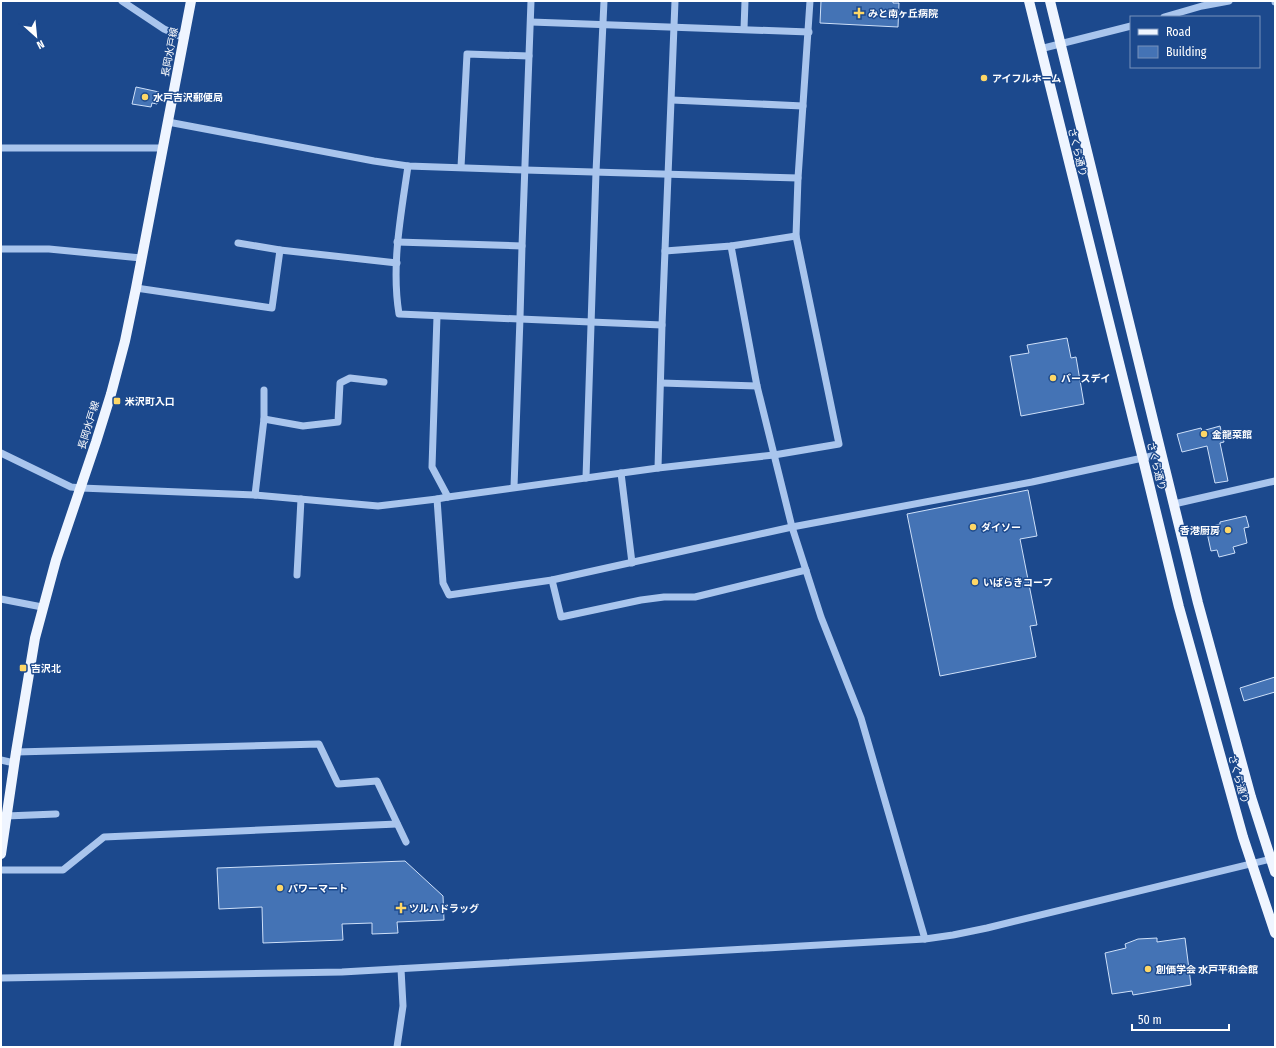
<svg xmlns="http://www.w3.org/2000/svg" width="1276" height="1048" viewBox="0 0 1276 1048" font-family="'Fira Sans Condensed','Noto Sans JP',sans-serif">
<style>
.building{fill:#4473b5;stroke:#cee0f9}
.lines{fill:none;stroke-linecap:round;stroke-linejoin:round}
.minor{stroke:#a9c5ed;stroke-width:7}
.major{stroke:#eff5ff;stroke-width:10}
.poi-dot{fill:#fed766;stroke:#1c498d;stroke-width:1.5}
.labels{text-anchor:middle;stroke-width:3;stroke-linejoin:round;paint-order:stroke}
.poi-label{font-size:10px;font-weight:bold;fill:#fff;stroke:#1c498d;text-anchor:start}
.street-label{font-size:10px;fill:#fff;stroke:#1c498d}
</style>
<rect width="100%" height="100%" fill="#1c498d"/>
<g class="building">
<path d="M821 1H893V3H899L898 27 820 23Z"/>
<path d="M136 87 159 92 157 104 152 103 151 107 132 104Z"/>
<path d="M1067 338 1071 358 1076 357 1084 404 1021 416 1010 356 1029 353 1027 345Z"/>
<path d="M1220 426 1224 442 1220 443 1228 481 1215 483 1207 446 1182 452 1177 434 1201 428 1202 431Z"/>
<path d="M1028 490 1037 536 1020 539 1037 625 1030 626 1036 657 940 676 907 514Z"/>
<path d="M1246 516 1249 527 1244 528 1247 543 1233 547 1235 553 1219 557 1217 550 1211 551 1206 528 1220 524V522Z"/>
<path d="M1275 677V692L1244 701 1240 688Z"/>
<path d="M405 861 443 896 444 920 397 922 398 933 372 934V923L342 924 343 940 263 943 262 907 219 909 217 868Z"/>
<path d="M1157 938V942L1185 938 1191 985 1133 995 1132 991 1112 994 1105 953 1126 948 1125 944 1138 939Z"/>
</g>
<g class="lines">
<g class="minor">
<path d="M122 1 164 29 184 38"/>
<path d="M1275 1V2"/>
<path d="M1164 17 1202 6 1229 1"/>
<path d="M531 22 809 32"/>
<path d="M744 29 745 1"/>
<path d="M1040 49 1131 26"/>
<path d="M672 100 803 106"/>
<path d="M168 122 374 161 408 166 525 170 798 178"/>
<path d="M1 148H163"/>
<path d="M408 166C401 215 391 265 399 314L662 325"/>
<path d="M461 167 467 54 529 56"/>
<path d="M397 242 522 246"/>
<path d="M238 243 280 250 397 263"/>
<path d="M731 246 757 386 792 527 821 617 861 718 925 939"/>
<path d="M1 249H49L141 258"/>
<path d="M665 251 731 246 796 236"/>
<path d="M136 288 272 308 280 250"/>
<path d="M437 316 432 467 448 497"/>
<path d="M661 383 757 386"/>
<path d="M264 419 303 426 338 422 340 383 350 378 384 382"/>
<path d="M1 453 71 487 81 488 255 495 378 506 437 499 448 497 658 468 774 455 839 444 796 236 798 178 810 1"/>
<path d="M658 468 662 325 675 1"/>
<path d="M621 473 632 563"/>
<path d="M586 478 596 172 604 1"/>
<path d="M514 487 520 318 522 246 531 1"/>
<path d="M255 495 264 419V390"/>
<path d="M437 499 443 583 449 595 552 580 792 527 1032 482 1161 454"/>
<path d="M1174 504 1275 481"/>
<path d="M297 575 301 499"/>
<path d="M552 580 561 617 641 600 664 597H695L806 570"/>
<path d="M1 599 42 607"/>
<path d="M16 752 319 744 338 784 377 781 406 842"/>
<path d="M1 760 14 763"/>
<path d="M6 816 56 814"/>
<path d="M1 870H63L104 837 397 824"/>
<path d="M1 978 342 972 925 939 953 935 987 928 1275 858"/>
<path d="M397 1047 403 1006 401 969"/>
</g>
<g class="major">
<path d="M1029 1 1143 459 1179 607 1243 837 1275 933"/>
<path d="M1050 1 1198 603 1251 797 1275 872"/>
<path d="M1 854 16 752 35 638 56 560 96 442 111 394 125 341 136 288 191 1"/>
</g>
</g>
<g class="poi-dot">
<path d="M857 7h4v4h4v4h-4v4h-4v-4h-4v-4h4z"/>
<circle cx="984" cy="78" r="4"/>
<circle cx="145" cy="97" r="4"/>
<circle cx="1053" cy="378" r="4"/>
<rect x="113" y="397" width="8" height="8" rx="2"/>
<circle cx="1204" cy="434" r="4"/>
<circle cx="973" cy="527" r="4"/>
<circle cx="1228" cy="530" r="4"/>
<circle cx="975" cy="582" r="4"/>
<rect x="19" y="664" width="8" height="8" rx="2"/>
<circle cx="280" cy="888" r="4"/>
<path d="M399 902h4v4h4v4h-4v4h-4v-4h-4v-4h4z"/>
<circle cx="1148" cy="969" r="4"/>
</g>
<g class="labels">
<g class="poi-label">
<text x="868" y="17">みと南ヶ丘病院</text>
<text x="992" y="82">アイフルホーム</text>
<text x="153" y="101">水戸吉沢郵便局</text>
<text x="1061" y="382">バースデイ</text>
<text x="125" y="405">米沢町入口</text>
<text x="1212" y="438">金龍菜館</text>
<text x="981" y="531">ダイソー</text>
<text x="1220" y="534" text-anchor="end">香港厨房</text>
<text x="983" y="586">いばらきコープ</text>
<text x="31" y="672">吉沢北</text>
<text x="288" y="892">パワーマート</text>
<text x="409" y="912">ツルハドラッグ</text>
<text x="1156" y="973">創価学会 水戸平和会館</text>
</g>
<g class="street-label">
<text transform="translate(169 52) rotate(-79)" y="4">長岡水戸線</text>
<text transform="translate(1078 152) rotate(76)" y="4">さくら通り</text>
<text transform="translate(88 425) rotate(-73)" y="4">長岡水戸線</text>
<text transform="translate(1157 466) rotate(76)" y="4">さくら通り</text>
<text transform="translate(1239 779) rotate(74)" y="4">さくら通り</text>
</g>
</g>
<rect width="1276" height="1048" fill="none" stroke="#ffffff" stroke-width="4"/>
<rect x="1130" y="16" width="130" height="52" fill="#1c498d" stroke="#7792bb"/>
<rect x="1138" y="29" width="20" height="6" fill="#eff5ff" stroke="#7792bb"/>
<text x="1166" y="36" font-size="12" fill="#ffffff">Road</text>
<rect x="1138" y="46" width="20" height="12" fill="#4473b5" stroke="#7792bb"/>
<text x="1166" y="56" font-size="12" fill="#ffffff">Building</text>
<g transform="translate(36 36) rotate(153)" stroke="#1c498d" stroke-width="3" paint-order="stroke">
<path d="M0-3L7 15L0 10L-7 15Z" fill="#ffffff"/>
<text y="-6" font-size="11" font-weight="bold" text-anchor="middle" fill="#ffffff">N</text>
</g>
<path d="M1132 1024v6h97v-6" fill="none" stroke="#ffffff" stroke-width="2"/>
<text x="1138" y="1024" font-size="12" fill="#ffffff" stroke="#1c498d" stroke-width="3" paint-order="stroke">50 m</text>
</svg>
